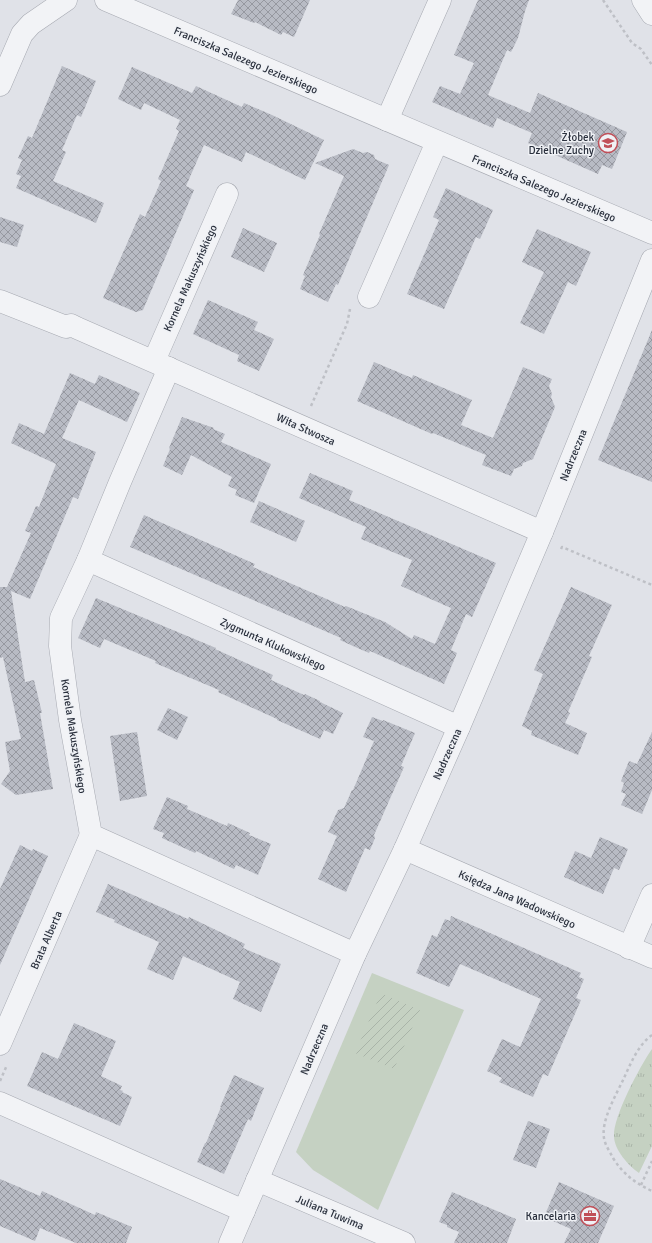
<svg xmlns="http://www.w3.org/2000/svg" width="652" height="1243" viewBox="0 0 652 1243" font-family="Signika,sans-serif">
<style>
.grass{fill:url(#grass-tufts)}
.park{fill:#c5d1c2}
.garden{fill:url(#garden-furrows)}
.building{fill:url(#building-cross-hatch)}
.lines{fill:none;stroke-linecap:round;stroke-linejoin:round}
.minor-casing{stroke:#a6a9b1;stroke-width:23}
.path{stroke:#bec0c6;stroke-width:2.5;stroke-dasharray:3 3;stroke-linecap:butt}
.minor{stroke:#f2f3f6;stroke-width:22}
.labels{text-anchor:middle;stroke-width:3;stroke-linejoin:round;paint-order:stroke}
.street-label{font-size:11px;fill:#2a303d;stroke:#eff1f5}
.poi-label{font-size:11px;fill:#2a303d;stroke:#eff1f5;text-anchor:end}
</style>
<defs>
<pattern id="grass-tufts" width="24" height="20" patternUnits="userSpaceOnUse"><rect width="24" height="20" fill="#c5d1c2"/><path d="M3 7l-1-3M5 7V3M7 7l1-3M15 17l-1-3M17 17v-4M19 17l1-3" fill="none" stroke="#a9b4a8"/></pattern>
<pattern id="garden-furrows" width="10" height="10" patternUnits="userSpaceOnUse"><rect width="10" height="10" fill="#c5d1c2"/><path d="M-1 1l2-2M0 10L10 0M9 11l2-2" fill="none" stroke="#a9b4a8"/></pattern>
<pattern id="building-cross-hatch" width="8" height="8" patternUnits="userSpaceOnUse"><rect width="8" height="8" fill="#b8bbc4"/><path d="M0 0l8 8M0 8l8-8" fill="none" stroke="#9698a0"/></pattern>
</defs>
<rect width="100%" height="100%" fill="#e0e2e8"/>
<path class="grass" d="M652 1049V1146L639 1173C629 1166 614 1150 614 1136 613 1117 640 1066 652 1049Z"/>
<path class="park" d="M372 973 464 1010 378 1210 313 1170 296 1152Z"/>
<path class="garden" d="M381 993 420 1010 394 1069 355 1053Z"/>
<g class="building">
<path d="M238 0H310L294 37 283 32 281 35 255 22 254 23 231 14Z"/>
<path d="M478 0H529L525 11 518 38 511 52 507 50 488 95 530 113 538 93 627 132 612 169 602 165 598 174 528 143 532 133 497 118 493 128 432 102 440 86 460 94 474 63 454 55Z"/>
<path d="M62 66 96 81 81 117 77 115 62 150 66 152 53 181 104 203 96 223 16 188 21 176 16 174 22 160 18 158 28 136 32 138Z"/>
<path d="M132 67 192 93 196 86 242 107 244 103 272 115 324 140 305 180 246 152 242 162 204 145 186 186 194 190 143 310 136 312 103 298 140 214 145 217 161 181 158 179 179 131 176 129 180 120 144 103 141 110 118 99Z"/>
<path d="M353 149 363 153 367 152 374 155 375 159 389 165 338 285 336 284 328 302 300 289 305 276 303 275 320 235 319 234 344 176 315 163Z"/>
<path d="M446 188 493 210 480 239 476 237 444 309 407 294 439 220 433 217Z"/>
<path d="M0 217 24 225 17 247 0 242Z"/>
<path d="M243 228 277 243 264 272 231 257Z"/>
<path d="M537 229 591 252 576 286 568 282 544 334 520 323 544 272 522 262Z"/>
<path d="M208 300 258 322 254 330 274 339 259 371 237 361 239 355 193 334Z"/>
<path d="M652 330V482L598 460Z"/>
<path d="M374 362 412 378 413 375 472 400 461 425 493 438 523 367 552 379 549 386 552 394 551 397 555 407 533 459 523 463 522 466 514 469 511 476 482 465 486 455 433 433 432 434 357 401Z"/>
<path d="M70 373 95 384 99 375 140 393 127 422 79 400 62 438 96 452 78 499 73 497 30 599 11 591 25 682 34 680 42 713H40L53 789 16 795 1 784 10 771 5 742 21 739 3 657 0 658V587H7L31 533 25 531 36 506 39 507 56 464 11 443 19 423 44 434Z"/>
<path d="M182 417 214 428 213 429 225 434 221 442 271 464 254 503 235 495 237 490 228 486 232 477 191 455 182 475 163 466 170 449 169 448Z"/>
<path d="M310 473 353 491 349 500 496 563 472 617 466 614 451 650 457 653 444 684 370 651 369 653 353 646 340 640 341 638 130 547 144 515 255 564 253 567 345 607 346 606 385 622 412 639 414 635 435 644 451 608 401 586 412 560 361 539 366 527 299 498Z"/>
<path d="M259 501 305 521 296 542 250 522Z"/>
<path d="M571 587 612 605 589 656 592 657 568 712 570 713 565 723 587 733 578 755 531 735 532 731 522 726 543 674 534 670Z"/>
<path d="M96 598 216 648 215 649 273 675 271 680 304 695 305 694 320 701V702L343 713 333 734 324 730 320 739 277 720V719L218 692 219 690 155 663 156 661 104 639 100 648 78 638Z"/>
<path d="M168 708 188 717 177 740 157 730Z"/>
<path d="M372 717 383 721V720L415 733 401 766 404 767 374 835 375 838 370 850 365 848 346 892 318 879 337 836 328 832 338 810 344 808 352 790H353L374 741 363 737Z"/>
<path d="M137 732 147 796 120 801 110 736Z"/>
<path d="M652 732V790L642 814 621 805 626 794 621 792 624 783 621 781 629 761 637 764Z"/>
<path d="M167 797 188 806 187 809 227 826 228 823 250 833 249 835 271 844 258 875 236 865 234 869 196 851 195 853 162 838 164 833 153 829Z"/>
<path d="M600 837 628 849 619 870 614 868 603 894 564 877 575 851 591 858Z"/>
<path d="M20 845 32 851 33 849 48 856 0 965V889Z"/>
<path d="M108 884 188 919 189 917 245 944 243 948 281 964 261 1012 233 999 240 982 183 956 173 980 147 969 159 942 114 922 115 920 96 912Z"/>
<path d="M451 916 581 973 579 977 584 979 576 998 581 1000 548 1076 543 1074 533 1097 499 1082 502 1078 487 1071 502 1039 520 1047 541 999 460 964 449 987 416 973 432 935 437 937 445 919 450 921Z"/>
<path d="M74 1023 116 1041 101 1076 122 1086 120 1090 123 1091 122 1092 132 1097 120 1126 27 1086 42 1052 58 1059Z"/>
<path d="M234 1075 264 1088 251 1121 248 1119 224 1174 197 1162 205 1143H206L221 1107H220Z"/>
<path d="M528 1121 550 1129 536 1168 513 1160Z"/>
<path d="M0 1179 40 1196 42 1191 95 1215 96 1212 132 1227 126 1243H76L40 1228 35 1241 0 1226Z"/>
<path d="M559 1182 614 1206 598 1243H564L571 1229 544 1217Z"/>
<path d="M452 1192 516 1219 507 1243H454L459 1232 447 1227V1225L439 1222Z"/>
</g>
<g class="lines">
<defs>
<g id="minor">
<path d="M106 0 652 233"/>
<path d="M643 0 652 14"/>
<path d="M0 85 22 34 31 24 66 0"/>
<path d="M387 120 440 0"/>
<path d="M369 297 437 142"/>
<path d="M0 301 66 327 71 325 77 328 542 532"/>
<path d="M154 361 227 194"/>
<path d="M169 368 120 482 88 560 61 618 60 646 70 720 91 835 355 954"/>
<path d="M88 560 459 727"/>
<path d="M405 849 652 957"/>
<path d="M629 948 652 895"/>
<path d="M0 1044 91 835"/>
<path d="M0 1103 244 1211"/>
<path d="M257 1180 404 1243"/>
<path d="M230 1243 355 954 405 849 459 727 542 532 652 260"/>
</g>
</defs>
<use href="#minor" class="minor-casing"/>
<g class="path">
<path d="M603 0 632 43 641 49 652 65"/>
<path d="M311 406 347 324 350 309"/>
<path d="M561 549 562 547 652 585"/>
<path d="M652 1035C638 1045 631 1063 624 1078 616 1095 601 1120 604 1138 605 1145 610 1152 613 1158 623 1174 635 1183 652 1191"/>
<path d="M0 1081 7 1065"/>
<path d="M641 1185 652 1161"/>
</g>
<use href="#minor" class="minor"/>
</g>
<defs>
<symbol id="school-ring" viewBox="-11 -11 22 22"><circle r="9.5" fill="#eff1f5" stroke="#c15059" stroke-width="1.5"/><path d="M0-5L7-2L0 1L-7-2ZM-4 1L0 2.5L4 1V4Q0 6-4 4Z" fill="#c15059"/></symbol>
<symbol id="office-ring" viewBox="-11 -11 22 22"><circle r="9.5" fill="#eff1f5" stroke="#c15059" stroke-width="1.5"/><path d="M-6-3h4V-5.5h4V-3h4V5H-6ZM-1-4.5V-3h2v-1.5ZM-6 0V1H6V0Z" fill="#c15059"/></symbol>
</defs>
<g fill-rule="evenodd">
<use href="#school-ring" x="597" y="132" width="22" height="22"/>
<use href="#office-ring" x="579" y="1205" width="22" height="22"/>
</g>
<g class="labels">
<g class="street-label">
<text transform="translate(246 60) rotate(23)" y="4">Franciszka Salezego Jezierskiego</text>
<text transform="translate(544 188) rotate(23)" y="4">Franciszka Salezego Jezierskiego</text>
<text transform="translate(190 278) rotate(-66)" y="4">Kornela Makuszyńskiego</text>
<text transform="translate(306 429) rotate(24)" y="4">Wita Stwosza</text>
<text transform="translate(573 455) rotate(-68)" y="4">Nadrzeczna</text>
<text transform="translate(273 644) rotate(24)" y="4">Zygmunta Klukowskiego</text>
<text transform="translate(74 736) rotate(81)" y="4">Kornela Makuszyńskiego</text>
<text transform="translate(447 754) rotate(-66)" y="4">Nadrzeczna</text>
<text transform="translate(517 899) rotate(24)" y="4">Księdza Jana Wadowskiego</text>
<text transform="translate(46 940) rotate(-66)" y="4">Brata Alberta</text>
<text transform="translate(314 1049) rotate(-67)" y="4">Nadrzeczna</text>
<text transform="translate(330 1212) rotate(23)" y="4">Juliana Tuwima</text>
</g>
<g class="poi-label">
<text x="594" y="141">Żłobek<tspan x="594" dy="13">Dzielne Zuchy</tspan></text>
<text x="576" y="1220">Kancelaria</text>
</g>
</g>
</svg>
